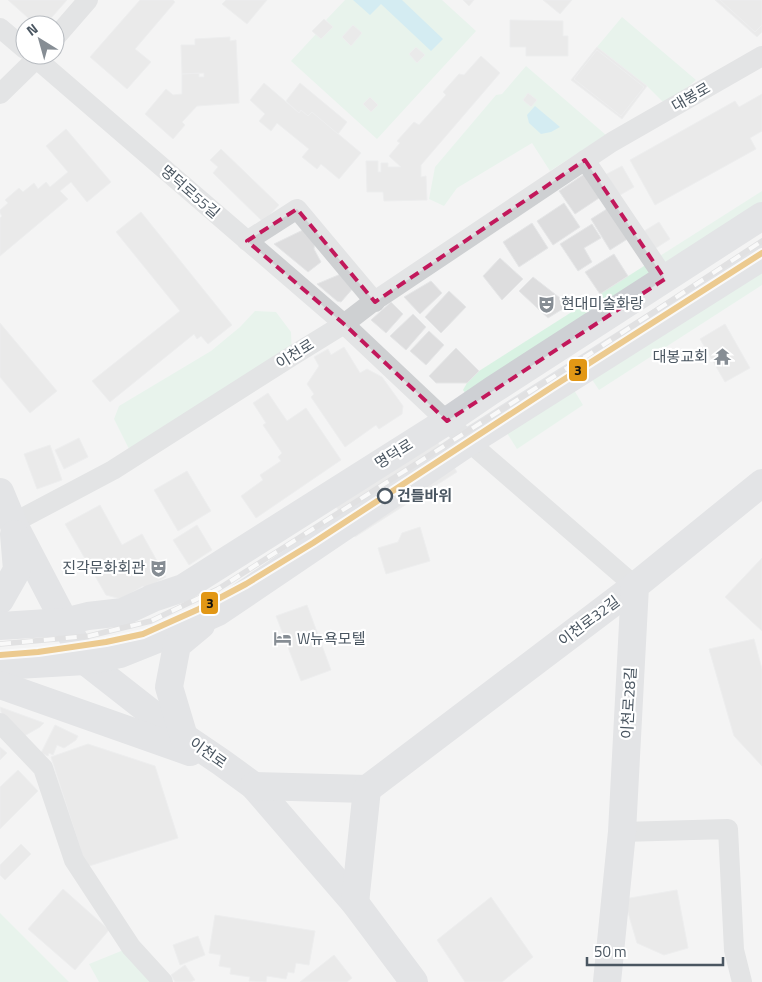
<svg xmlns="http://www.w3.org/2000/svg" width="762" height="982" viewBox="0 0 762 982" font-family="'Titillium Web','Noto Sans KR',sans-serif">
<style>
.green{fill:#d9f2e3}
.water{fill:#aee2f0}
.building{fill:#ddddde;stroke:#e5e6e7}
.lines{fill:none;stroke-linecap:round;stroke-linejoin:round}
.street{stroke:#ced0d2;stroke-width:20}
.secondary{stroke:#ced0d4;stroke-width:28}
.rail-casing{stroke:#c9cacc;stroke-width:5.5}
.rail{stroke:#fff;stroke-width:4;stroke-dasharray:11;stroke-linecap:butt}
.metro-1-casing{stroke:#fff;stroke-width:10}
.metro-1{stroke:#e29715;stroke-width:6}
.marked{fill:none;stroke:#c2185b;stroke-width:4;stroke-dasharray:10 6;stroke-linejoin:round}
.stop-dot{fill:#fff;stroke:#4a5661;stroke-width:2.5}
.labels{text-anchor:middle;stroke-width:4.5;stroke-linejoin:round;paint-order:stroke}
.street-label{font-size:15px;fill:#4a5661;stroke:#fff}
.poi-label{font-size:15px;fill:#4a5661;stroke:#fff;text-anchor:start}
.stop-label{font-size:15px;font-weight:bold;fill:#4a5661;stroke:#fff;text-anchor:start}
.line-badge{stroke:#fff;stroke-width:2}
.pale-badge-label{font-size:14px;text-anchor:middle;font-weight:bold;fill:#111}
</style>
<rect width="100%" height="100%" fill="#f4f4f4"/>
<g class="green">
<path d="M345 0H442L476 31 377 139 291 61 316 34 321 39 333 27 326 20Z"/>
<path d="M622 17 696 80 666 105 647 86 597 47Z"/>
<path d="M526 66 606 135 550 171 532 143 457 188 444 206 429 199 435 167 496 95 502 94Z"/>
<path d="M762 191V216L473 403 463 390 467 383 479 371Z"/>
<path d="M762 257V285L599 390 585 369Z"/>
<path d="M255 311 276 312 291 332 292 356 133 457 114 419 119 406 211 351 240 327Z"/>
<path d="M568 380 583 405 517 449 500 422Z"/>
<path d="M0 913 69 982H0Z"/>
<path d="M131 947 163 982H99L89 964Z"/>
</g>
<g class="water">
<path d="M353 0H402L443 39 431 51 381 4 370 15Z"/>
<path d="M535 106 560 127 551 132 541 134 529 123 527 115Z"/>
</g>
<g class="building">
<path d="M8 0H67L45 25H36Z"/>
<path d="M140 0H173L175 2 135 49 151 62 127 89 90 57Z"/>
<path d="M226 0H267L247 24 222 4Z"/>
<path d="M463 0H474L469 6Z"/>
<path d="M543 0H572L560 14Z"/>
<path d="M715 0H762V32L757 37Z"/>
<path d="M720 0H762V25L755 32Z"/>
<path d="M324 19 333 27 321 39 312 31Z"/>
<path d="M510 20 563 21V36H568V56H526V47H510Z"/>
<path d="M353 25 362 33 351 46 342 37Z"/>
<path d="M230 37V41L236 40 239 103 197 106 182 122 185 125 173 139 145 114 166 89 173 95 182 94V74L199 73V77H204V73L182 74 181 45H195V39Z"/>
<path d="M416 47 425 55 417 63 409 54Z"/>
<path d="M597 47 647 86 622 119 571 80Z"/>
<path d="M597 50 644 87 621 116 574 79Z"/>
<path d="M481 56 500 73 421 165V177L426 176 427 200 384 201 383 192H367L366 161H378V172H381V163H388V167H401L389 156 400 143 397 141 414 122 419 125 446 95 443 92 459 74 464 75Z"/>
<path d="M264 83 299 113 301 110 308 116 312 112 361 153 339 179 321 164 317 169 302 157 309 149 277 123 271 131 259 121 265 114 250 100Z"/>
<path d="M300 83 347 122 338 134 312 112 308 116 301 110 299 113 286 101Z"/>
<path d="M528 93 537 100 531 107 523 100Z"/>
<path d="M762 94V131L750 138 756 149 655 205 630 160 735 101 739 107Z"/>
<path d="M370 97 378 105 371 112 363 104Z"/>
<path d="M66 129 111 182 87 202 71 182 60 191 68 199 0 256V218L2 216 0 213V210L8 203 5 200 19 188 23 192 34 183 38 189 46 182 50 187 68 172 46 146Z"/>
<path d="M221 149 279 205 263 222 213 173 218 167 210 160Z"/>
<path d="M622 166 634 187 615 198 603 176Z"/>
<path d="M586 173 602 196 575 214 559 191Z"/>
<path d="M564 203 580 227 553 245 537 221Z"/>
<path d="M610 207 629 238 610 250 591 219Z"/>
<path d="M141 212 232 325 208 344 201 336 197 339 194 334 110 402 92 381 180 311 116 232Z"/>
<path d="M659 222 670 239 653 250 641 233Z"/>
<path d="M532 223 548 248 519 267 503 242Z"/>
<path d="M592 224 601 238 584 248 592 262 578 271 560 244Z"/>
<path d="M307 228 315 239 314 249 321 262 308 272 274 244Z"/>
<path d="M614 254 628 276 600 294 585 272Z"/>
<path d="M500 258 523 279 502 300 483 276Z"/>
<path d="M343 273 354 287 341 302 337 301 317 284Z"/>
<path d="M533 277 569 305 548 318 519 291Z"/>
<path d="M431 281 442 293 420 314 404 297Z"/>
<path d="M449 291 466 307 441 333 425 317Z"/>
<path d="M391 302 403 314 386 333 371 320Z"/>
<path d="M413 314 426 327 406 350 390 336Z"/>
<path d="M0 323 57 391 30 413 0 377Z"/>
<path d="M725 324 750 368 725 382 700 339Z"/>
<path d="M429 331 444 345 426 365 410 351Z"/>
<path d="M344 347 360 373 367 369 382 377 403 406 402 414 379 429 376 425 345 447 311 397 314 394 307 384 319 366 314 357 328 349 331 355Z"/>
<path d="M456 348 479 371 467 383H436L429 376Z"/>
<path d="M268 393 287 421 306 408 341 460 256 518 241 496 263 480 260 475 281 461 278 457 282 453 263 425 266 423 253 403Z"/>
<path d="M431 432 457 472 355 537 330 497Z"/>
<path d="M79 438 88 457 64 469 55 450Z"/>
<path d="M50 445 62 480 37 489 24 454Z"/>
<path d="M187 471 211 511 178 531 154 490Z"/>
<path d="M100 505 122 545 142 534 166 577 145 589 143 586 121 599 106 595 65 524Z"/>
<path d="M197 525 212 550 189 565 173 540Z"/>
<path d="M420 527 430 561 386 574 378 548 398 542 402 533Z"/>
<path d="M762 558V631L725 597Z"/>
<path d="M307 605 331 670 301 681 276 616Z"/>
<path d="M754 639 762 669V766L734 736 709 649Z"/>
<path d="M0 707 44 723 40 727 19 739 3 721Z"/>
<path d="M55 725 78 736 76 740 64 748 57 745 53 755 49 753 48 756 41 753Z"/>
<path d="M88 744 155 766 178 838 86 867 51 757Z"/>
<path d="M0 747 7 753 0 760Z"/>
<path d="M18 770 38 791 0 829V787Z"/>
<path d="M21 844 31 854 5 880 0 875V865Z"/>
<path d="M63 889 109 930 75 970 28 929Z"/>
<path d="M677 890 688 948 664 955 637 943 624 899Z"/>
<path d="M491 897 533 957 502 982H465L437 940Z"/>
<path d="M215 915 315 931 309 965 296 963 294 973 288 972 286 979 267 976 266 982 249 981 250 977 230 974 231 968 219 966 221 955 209 953Z"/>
<path d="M198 936 205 955 180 965 173 945Z"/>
<path d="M334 955 352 978 347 982H300Z"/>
<path d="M185 965 195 980 191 982H175L171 975Z"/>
</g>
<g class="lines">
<g class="street">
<path d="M0 28 25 49"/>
<path d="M55 38 88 0"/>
<path d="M32 55 344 324 469 442 635 586"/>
<path d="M0 94 40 55"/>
<path d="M585 160 665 279"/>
<path d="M247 241 297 209 375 302"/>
<path d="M13 523 113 470 292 356 344 324 370 304 612 142 762 56"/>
<path d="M0 723 43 768 74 860 131 947 163 982"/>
<path d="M622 832 728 829 734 950 742 982"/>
</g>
<g class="secondary">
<path d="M0 492 13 523 85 661 168 726 221 762 254 786 355 903 414 982"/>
<path d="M0 600 17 570 14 534"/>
<path d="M0 626 64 622 88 616 123 612 153 598 183 588 447 421 491 391 762 216"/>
<path d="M0 666 85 661 120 654 160 638 218 612 469 442 762 257"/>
<path d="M0 685 190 752"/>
<path d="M184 737 169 687 177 645 201 625"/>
<path d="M254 786 367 789"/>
<path d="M367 789 635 586"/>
<path d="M355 903 367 789"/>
<path d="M607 982 622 832 635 586 762 483"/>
</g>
<defs>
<path id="rail" d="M0 644 89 636 151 621 218 589 588 355 762 241"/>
</defs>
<use href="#rail" class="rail-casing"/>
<use href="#rail" class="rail"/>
<defs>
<path id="metro-1" d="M0 655 38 652 106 642 143 634 199 609 246 584 313 543 552 387 762 253"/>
</defs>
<use href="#metro-1" class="metro-1-casing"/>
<use href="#metro-1" class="metro-1"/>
</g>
<path d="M0 0H762V982H0ZM585 160 665 279 447 421 344 324 247 241 297 209 375 302Z" fill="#f4f4f4" fill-opacity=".55" fill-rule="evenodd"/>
<path class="marked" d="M585 160 665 279 447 421 344 324 247 241 297 209 375 302Z"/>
<defs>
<symbol id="theatre-bare" viewBox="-9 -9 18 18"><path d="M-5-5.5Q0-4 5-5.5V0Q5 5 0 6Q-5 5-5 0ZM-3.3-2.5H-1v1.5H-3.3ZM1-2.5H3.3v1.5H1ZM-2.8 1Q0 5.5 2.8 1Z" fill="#868d94" stroke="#fff" stroke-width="2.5" paint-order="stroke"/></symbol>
<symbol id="temple-bare" viewBox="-9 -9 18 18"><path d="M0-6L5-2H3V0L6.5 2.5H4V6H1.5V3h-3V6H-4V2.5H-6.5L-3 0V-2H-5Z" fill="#868d94" stroke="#fff" stroke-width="2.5" paint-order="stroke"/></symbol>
<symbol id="hotel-bare" viewBox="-9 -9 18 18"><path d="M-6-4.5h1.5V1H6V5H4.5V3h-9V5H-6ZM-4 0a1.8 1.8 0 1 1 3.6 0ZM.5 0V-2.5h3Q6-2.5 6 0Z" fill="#868d94" stroke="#fff" stroke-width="2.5" paint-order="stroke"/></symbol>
</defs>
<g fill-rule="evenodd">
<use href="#theatre-bare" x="534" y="292" width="25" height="25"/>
<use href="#temple-bare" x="710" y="344" width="25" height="25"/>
<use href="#theatre-bare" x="146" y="556" width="25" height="25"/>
<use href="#hotel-bare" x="270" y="626" width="25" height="25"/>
</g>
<circle class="stop-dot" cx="385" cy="496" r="7"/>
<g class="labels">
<g class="street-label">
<text transform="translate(691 97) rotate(-30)" y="5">대봉로</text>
<text transform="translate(190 192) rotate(41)" y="5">명덕로55길</text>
<text transform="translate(295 354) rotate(-32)" y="5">이천로</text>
<text transform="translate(394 454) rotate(-32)" y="5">명덕로</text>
<text transform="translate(589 621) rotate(-37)" y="5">이천로32길</text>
<text transform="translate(629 703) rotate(-87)" y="5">이천로28길</text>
<text transform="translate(208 753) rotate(35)" y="5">이천로</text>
</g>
<g class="poi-label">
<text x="561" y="309">현대미술화랑</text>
<text x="708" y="362" text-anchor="end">대봉교회</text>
<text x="145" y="573" text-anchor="end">진각문화회관</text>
<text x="297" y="644">W뉴욕모텔</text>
</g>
<g class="stop-label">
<text x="397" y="501">건들바위</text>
</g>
</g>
<g class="line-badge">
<rect x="568" y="358" width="20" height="24" rx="5" fill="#e29715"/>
<rect x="200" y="591" width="19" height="24" rx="5" fill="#e29715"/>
</g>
<g class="pale-badge-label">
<text x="578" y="375">3</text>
<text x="210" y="608">3</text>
</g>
<g transform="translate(40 40) rotate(323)"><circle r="24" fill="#ffffff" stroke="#b7bbc0"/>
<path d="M0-4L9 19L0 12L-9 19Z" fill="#868d94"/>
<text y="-8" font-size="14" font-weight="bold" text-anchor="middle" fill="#4a5661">N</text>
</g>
<path d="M587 957v8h136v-8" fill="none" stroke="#4a5661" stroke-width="2.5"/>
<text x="594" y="957" font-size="15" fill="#4a5661" stroke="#ffffff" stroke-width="4" paint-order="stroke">50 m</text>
</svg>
